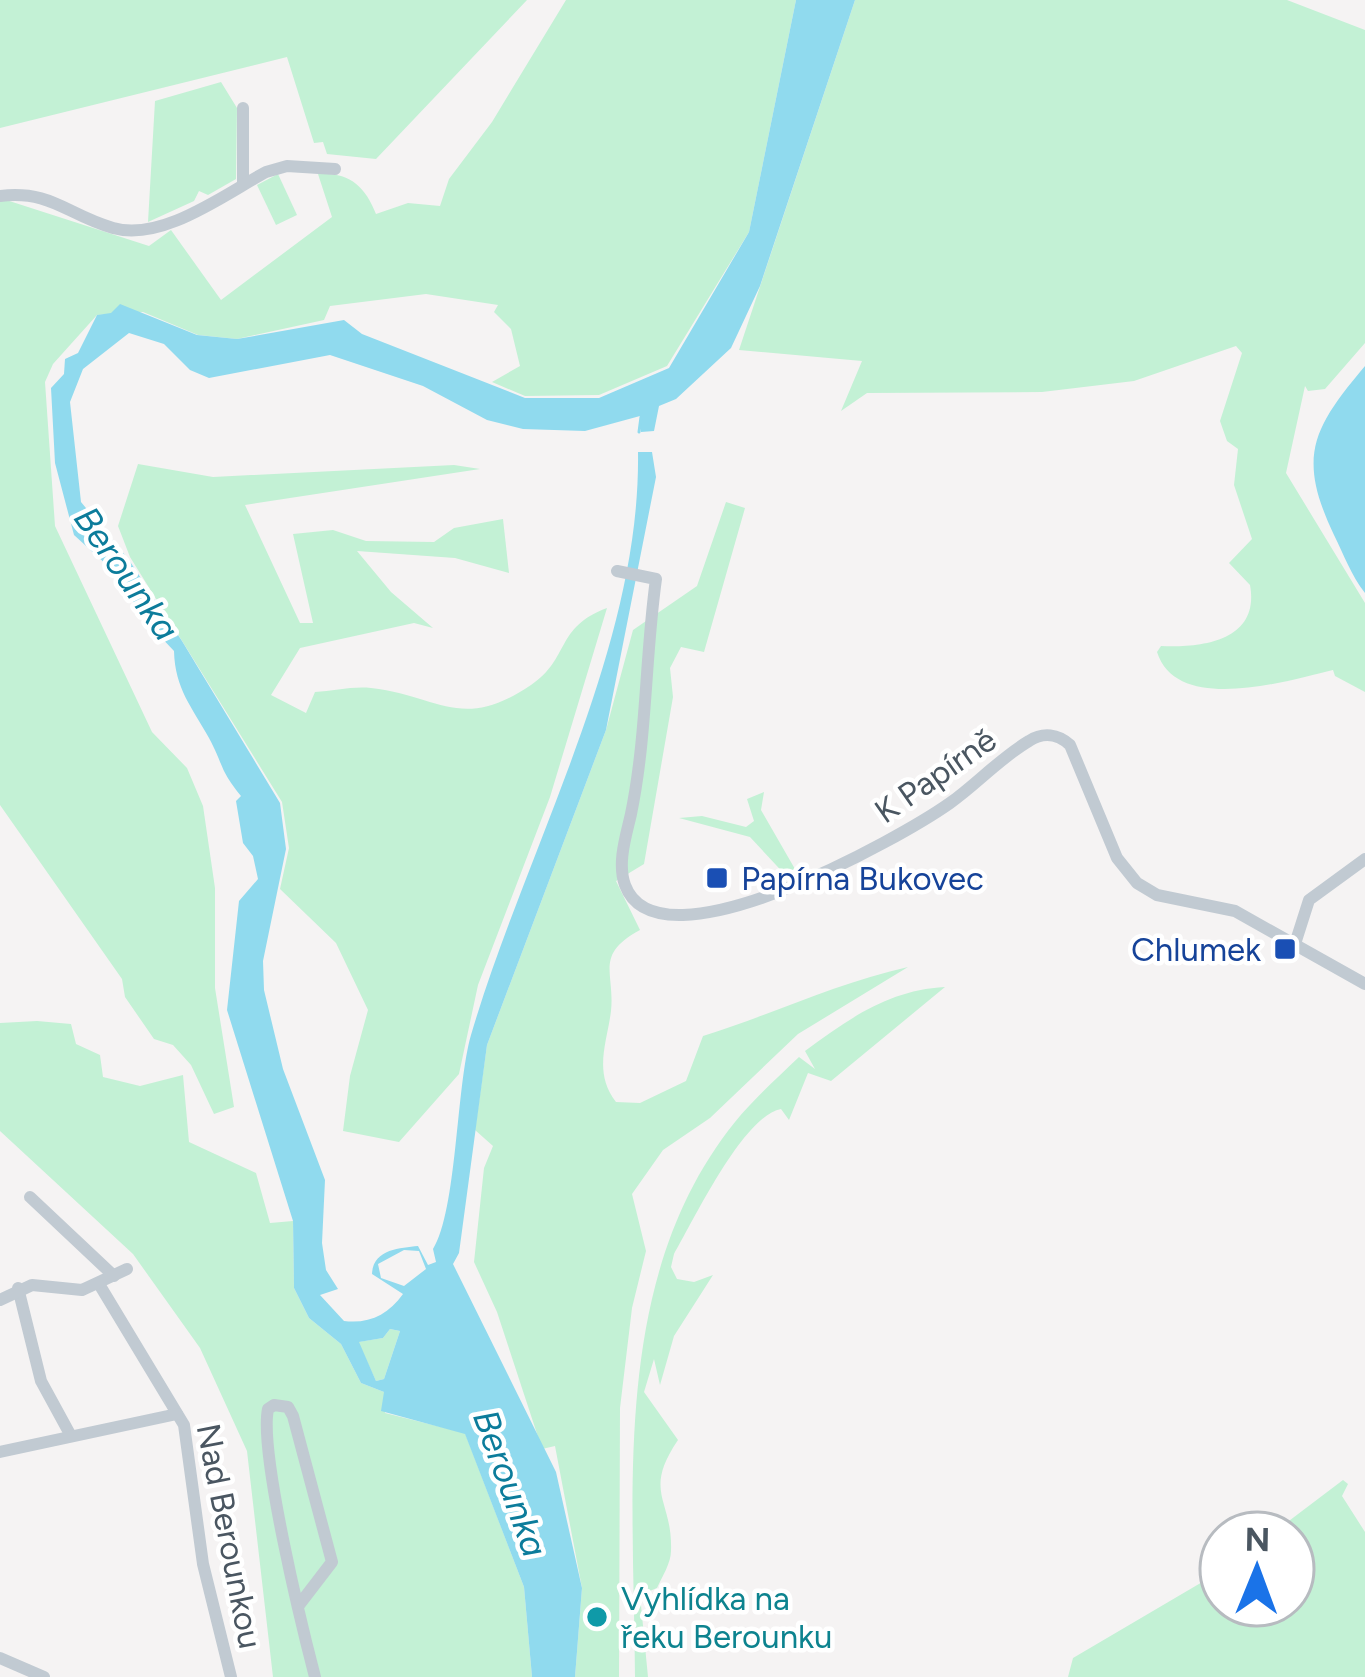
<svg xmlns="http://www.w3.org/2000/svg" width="1365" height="1677" viewBox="0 0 1365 1677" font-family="Figtree,sans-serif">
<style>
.green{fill:#c3f1d5}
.water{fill:#90daee;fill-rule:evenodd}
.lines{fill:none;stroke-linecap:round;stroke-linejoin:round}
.stream{stroke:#90daee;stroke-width:3}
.minor{stroke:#c1cad2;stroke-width:12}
.transit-dot{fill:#1a4fb4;stroke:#fff;stroke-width:4.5}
.culture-dot{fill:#0f9aa8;stroke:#fff;stroke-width:4.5}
.labels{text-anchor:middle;stroke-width:9;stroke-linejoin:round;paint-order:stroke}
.street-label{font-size:33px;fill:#4a5661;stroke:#fff}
.transit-label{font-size:33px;fill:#164399;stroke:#fff;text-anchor:start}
.culture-label{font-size:33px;fill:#0d838f;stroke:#fff;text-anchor:start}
.water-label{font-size:36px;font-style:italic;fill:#0c7c9b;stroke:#fff}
</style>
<rect width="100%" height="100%" fill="#f5f3f3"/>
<g class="green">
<path d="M0 0H527L376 159 327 154 323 142 314 143 287 57 0 128Z"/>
<path d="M566 0H796L749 232 667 366 599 395 525 396 492 382 520 366 511 329 494 312 498 305 426 294 330 306 324 320 237 339 198 335 143 312 97 315 53 364 45 382 55 526 152 732 187 768 203 806 215 888V988L234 1107 214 1114 191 1065 173 1045 154 1039 125 997 122 979 0 805V198L149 246 171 230 221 300 332 217 318 174C349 172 365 186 376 214L408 203 440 206 449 179 492 122Z"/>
<path d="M855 0H1287L1365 30V343L1325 389 1308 391 1305 386 1286 473 1365 603V692L1335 676 1333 670C1287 681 1177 715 1157 652L1161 646C1204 648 1260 640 1250 585L1229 563 1252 539 1234 485 1238 449 1227 441 1220 421 1242 353 1236 346 1134 381 1042 392 867 393 841 411 862 361 739 350Z"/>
<path d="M221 82 237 108 236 179 208 195 199 191 194 201 148 222 155 101Z"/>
<path d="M278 174 297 215 276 225 257 185Z"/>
<path d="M138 464 213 477 454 465 480 469 245 505 300 623H313L293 534 333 530 366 541 434 542 454 528 503 519 509 573 455 558 357 551 391 592 433 628 414 623 300 648 271 695 306 713 315 692C333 691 353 686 371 688 440 696 461 732 531 685 570 659 555 627 607 608L550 797 478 985 459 1074 399 1142 343 1131 350 1076 368 1010 336 943 280 889 289 848 282 802 130 557 118 526Z"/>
<path d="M726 502 745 508 704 652 681 647 670 668 673 697 644 864 616 881 640 930C594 955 615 972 611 1011 607 1043 593 1072 616 1102L640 1103 686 1081 703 1036C774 1014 836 983 908 967L798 1034 710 1118 663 1150 632 1194 646 1251 632 1308 620 1408 619 1677H575L582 1588 555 1446 542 1449 497 1312 474 1262 484 1168 493 1146 475 1130 487 1045 606 730 633 630 697 586Z"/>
<path d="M764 792 761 810 799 876 790 880 750 837 679 818 702 816 746 827 754 821 747 799Z"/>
<path d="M945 987 831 1081 808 1073 789 1120 781 1109C743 1116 694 1220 674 1254L671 1267 677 1279 694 1282 713 1275 674 1336 660 1385 654 1359 644 1392 678 1440C642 1493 673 1499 671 1551 671 1563 662 1577 657 1588L640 1595 648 1677H635C634 1491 610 1277 735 1122 754 1099 777 1078 799 1057L815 1069 805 1051C850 1018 889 990 945 987Z"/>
<path d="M37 1021 71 1024 76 1044 100 1055 103 1077 140 1086 183 1075 189 1142 256 1173 270 1223 293 1221 294 1288 309 1318 341 1344 361 1383 384 1392 385 1413 465 1433 524 1587 532 1677H273L247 1451 200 1348 133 1254 0 1131V1023Z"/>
<path d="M390 1329 400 1331 384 1379 376 1381 358 1342 383 1338Z"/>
<path d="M1343 1480 1348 1484 1342 1496 1365 1532V1677H1068L1073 1658 1221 1571V1605H1293V1533H1273Z"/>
</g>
<g class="water">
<path d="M796 0H855L760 286 731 348 676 399 659 406 654 431 641 432 640 416 585 431 523 429 487 420 423 386 330 355 209 378 190 370 164 344 129 333 83 369 70 402 81 502 129 560 182 641 280 803 286 849 263 961 264 990 283 1069 325 1180 322 1243 326 1270 338 1289 320 1295 344 1321C369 1324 388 1315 403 1294L372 1274C373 1249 400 1248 418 1246L428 1265 436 1262 433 1249C457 1211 456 1087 471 1035 526 848 641 648 638 452H652L656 477 606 730 487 1045 459 1253 453 1264 556 1472 582 1588 575 1677H532L524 1587 465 1434 381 1411 384 1392 361 1383 341 1344 309 1318 294 1288 293 1221 227 1010 239 901 258 879 253 856 243 843 236 801 241 796C219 769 224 766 209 738 192 707 175 689 174 651L139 614 120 577 74 535 55 463 51 388 64 374 65 359 78 353 97 315 111 313 120 304 197 335 237 339 344 320 362 334 525 398H599L669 368 749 232ZM404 1250 419 1251 426 1269 404 1286 381 1278 378 1264ZM390 1329 400 1331 384 1379 376 1381 359 1342 383 1338Z"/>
<path d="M1365 366V593C1351 575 1344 555 1334 535 1297 457 1312 429 1365 366Z"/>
</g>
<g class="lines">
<path class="stream" d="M639 432 641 417"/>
<g class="minor">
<path d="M243 108V184"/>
<path d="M0 196C52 190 67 215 113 228 162 242 225 194 266 172L287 166 335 169"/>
<path d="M617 571 656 579C645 658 647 736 631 814 626 836 617 863 625 885 658 975 902 837 950 803 977 784 1000 758 1029 741 1043 732 1058 734 1070 745L1117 858 1137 883 1157 895 1235 911 1365 984"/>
<path d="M1294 947 1309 900 1365 859"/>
<path d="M30 1197 114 1276"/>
<path d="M99 1284 184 1425 203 1564 231 1677"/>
<path d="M18 1288 41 1381 71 1436"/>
<path d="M0 1300 32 1285 82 1290 127 1269"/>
<path d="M0 1452 177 1414"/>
<path d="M299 1605 332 1562 293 1416 288 1407 274 1405 268 1409C259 1452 302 1627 315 1677"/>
<path d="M0 1658 44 1677"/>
</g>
</g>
<g class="transit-dot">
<rect x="705" y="866" width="24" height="24" rx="6"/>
<rect x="1273" y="937" width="24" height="24" rx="6"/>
</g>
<circle class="culture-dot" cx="597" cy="1617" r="12"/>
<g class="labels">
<g class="street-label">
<text transform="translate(935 775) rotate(-35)" y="12">K Papírně</text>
<text transform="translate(230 1536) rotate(79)" y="12">Nad Berounkou</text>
</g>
<g class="transit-label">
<text x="741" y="890">Papírna Bukovec</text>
<text x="1261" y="961" text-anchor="end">Chlumek</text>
</g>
<g class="culture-label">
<text x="621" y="1610">Vyhlídka na<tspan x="621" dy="38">řeku Berounku</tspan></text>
</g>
<g class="water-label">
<text transform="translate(127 573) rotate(55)" y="13">Berounka</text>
<text transform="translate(511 1483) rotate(70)" y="13">Berounka</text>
</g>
</g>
<g transform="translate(1257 1569) rotate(1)"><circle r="57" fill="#ffffff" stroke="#b7bbc0" stroke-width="3"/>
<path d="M0-9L21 45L0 30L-21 45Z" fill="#1a73e8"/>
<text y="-18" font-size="33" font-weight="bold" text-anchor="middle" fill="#4a5661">N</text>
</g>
</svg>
